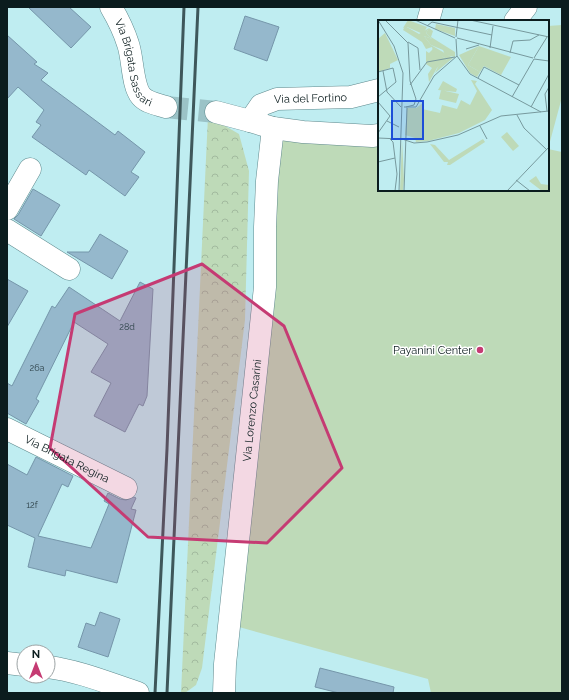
<svg xmlns="http://www.w3.org/2000/svg" width="569" height="700" viewBox="0 0 569 700" font-family="Raleway,sans-serif">
<style>
.green{fill:#bedab8}
.forest{fill:url(#forest-crowns)}
.building{fill:#95b8cc;stroke:#7596aa}
.lines{fill:none;stroke-linecap:round;stroke-linejoin:round}
.street-tunnel{stroke:#9bc3c7;stroke-width:22;stroke-dasharray:22 11;stroke-linecap:butt}
.street-casing{stroke:#5e898d;stroke-width:23}
.secondary-casing{stroke:#5e898d;stroke-width:23}
.street{stroke:#fff;stroke-width:22}
.secondary{stroke:#fff;stroke-width:22}
.rail{stroke:#3e575a;stroke-width:3}
.marked{fill:#c53b73;fill-opacity:0.2;stroke:#c53b73;stroke-width:3;stroke-linejoin:round}
.poi-dot{fill:#c53b73;stroke:#fff;stroke-width:1.5}
.labels{text-anchor:middle;stroke-width:3;stroke-linejoin:round;paint-order:stroke}
.number-label{font-size:9px;fill:#2e434a}
.street-label{font-size:11px;fill:#0b1c1e;stroke:#fff}
.poi-label{font-size:11px;fill:#0b1c1e;stroke:#fff;text-anchor:end}
.inset-road{fill:none;stroke:#77999d;stroke-width:1}
.view{fill:#1d4ed8;fill-opacity:0.15;stroke:#1d4ed8;stroke-width:2}
.inset-edge{fill:none;stroke:#0b1c1e;stroke-width:2}
</style>
<defs>
<pattern id="forest-crowns" width="20" height="18" patternUnits="userSpaceOnUse"><rect width="20" height="18" fill="#bedab8"/><path d="M2 6a3 3 0 1 1 6 0M12 15a3 3 0 1 1 6 0" fill="none" stroke="#a2ba9e"/></pattern>
</defs>
<rect width="100%" height="100%" fill="#bfedf1"/>
<path class="green" d="M562 25V97L548 149 562 152V693H431L428 679 239 627 279 137 379 140V190H548V26Z"/>
<path class="forest" d="M208 116 239 134 249 171 245 320 202 668 196 685 185 693H181Z"/>
<g class="building">
<path d="M28 7H69L91 27 71 48Z"/>
<path d="M245 16 279 27 267 61 234 49Z"/>
<path d="M7 35 37 62 34 64 48 73 41 80 115 135 118 131 145 152 131 172 139 177 125 196 89 170 86 175 32 137 41 125 36 122 44 110 18 87 7 99Z"/>
<path d="M33 189 60 205 41 236 14 219 18 215Z"/>
<path d="M100 234 128 251 112 279 67 252H89Z"/>
<path d="M7 279 28 291 7 327Z"/>
<path d="M140 282 153 289 147 396 143 406 139 404 125 432 94 416 111 383 91 372 108 344 74 322 36 399 39 401 26 424 7 413V383L12 386 52 306 55 308 69 287 120 321Z"/>
<path d="M36 457 73 476 68 487 62 484 38 536 91 548 109 504 104 501 108 493 120 499 126 500 134 497 136 498 131 509 136 510 117 583 66 570 65 576 28 567 35 538 7 525V464L27 475Z"/>
<path d="M100 612 120 619 108 657 78 647 86 623 95 626Z"/>
<path d="M320 668 394 687 393 693H339L315 687Z"/>
</g>
<g class="lines">
<path class="street-tunnel" d="M166 107 216 112"/>
<defs>
<g id="street">
<path id="s1" d="M111 7C118 19 124 31 128 44 133 58 132 85 141 96 147 103 157 104 166 107"/>
<path d="M428 21 432 7"/>
<path d="M515 21 526 7"/>
<path d="M216 112 250 121 273 128 303 132 372 136 379 135"/>
<path id="s2" d="M250 121 261 105 277 99 351 97 379 90"/>
<path d="M7 209 30 169"/>
<path d="M7 230 69 269"/>
<path id="s3" d="M7 429 126 488"/>
<path id="s4" d="M224 693 225 664 265 287V227L267 181 273 128"/>
</g>
<g id="secondary">
<path d="M7 663 24 665"/>
<path d="M48 667C79 671 108 683 138 693"/>
</g>
</defs>
<use href="#street" class="street-casing"/>
<use href="#secondary" class="secondary-casing"/>
<use href="#street" class="street"/>
<use href="#secondary" class="secondary"/>
<g class="rail">
<path d="M155 693 167 449 184 7"/>
<path d="M167 693 198 7"/>
</g>
</g>
<path class="marked" d="M202 264 284 326 342 468 267 543 148 537 50 448 75 314Z"/>
<circle class="poi-dot" cx="480" cy="350" r="4"/>
<g class="labels">
<g class="number-label">
<text x="127" y="330">28d</text>
<text x="37" y="371">26a</text>
<text x="32" y="508">12f</text>
</g>
<g class="street-label">
<text dy="4" stroke="none"><textPath href="#s1" startOffset="61">Via Brigata Sassari</textPath></text>
<text dy="4" stroke="none"><textPath href="#s2" startOffset="70">Via del Fortino</textPath></text>
<text dy="4" stroke="none"><textPath href="#s4" startOffset="284">Via Lorenzo Casarini</textPath></text>
<text dy="4" stroke="none"><textPath href="#s3" startOffset="67">Via Brigata Regina</textPath></text>
</g>
<g class="poi-label">
<text x="472" y="354">Payanini Center</text>
</g>
</g>
<g transform="translate(378 20)">
<rect width="171" height="171" fill="#bfedf1"/>
<path d="M30 0 49 7 45 14 29 7 25 8ZM51 8 55 11 53 17 77 32V37L67 35 65 30 53 25 46 16 54 19 48 13ZM101 26 133 37 123 55 106 46 102 52 90 45ZM55 29 69 40 59 48 51 62 50 54 54 48 48 44V31L51 33ZM93 60 99 61 97 64 114 90 107 100 81 113 50 121 38 122 37 118 27 115 29 88H38L46 82 44 89 62 93 64 85 79 89 83 80 92 85 99 71ZM65 61 79 69 78 72 60 70ZM63 70 81 74 78 83 61 79Z" fill="#bedab8"/>
<path d="M27 6 41 14 51 8 48 13 54 19 46 16 53 25 75 38 57 53 60 47 69 39 55 32 54 27 48 29 44 22 25 10ZM105 119 107 122 72 145H69L70 142H66L52 124 57 125 71 140ZM24 120 26 160 25 171H22ZM158 156 163 164 171 165V171H164L151 161Z" fill="#bedab8"/>
<path d="M58 4 77 8V16L57 9ZM7 13 20 40 12 44V48L0 52V19ZM101 26 90 45 102 52 99 57 92 53 81 35ZM129 112 141 126 135 131 123 117Z" fill="#bedab8"/>
<path class="inset-road" d="M0 0 16 26 25 53 21 171M7 0 30 23 32 61 38 79 36 85 28 87M37 0 77 18M92 0 171 17M49 6 54 2 114 15M78 17 80 0M79 18 155 38M78 19 79 36M30 22 40 28 42 50M112 28 115 6M88 29 101 25M132 33 135 21 152 20 161 15M79 36 92 54 163 92M156 38 169 17M156 39 171 41M5 51 9 72 23 87M0 52 15 48 18 62 0 77M100 58 106 47 141 65M32 65 49 42 77 37M134 77 156 39M0 82 12 96 0 113M26 87H38L56 56 79 36M153 87 171 54M169 91 167 74 171 67M139 95 146 108 169 130M9 101 21 107M102 106 109 119M0 118 22 119M12 119 15 122 19 154 17 171M24 119 36 123 49 122 80 115 123 96 171 91M0 142 17 138M138 160 152 171M26 171 29 88M129 171 171 127"/>
<path class="view" d="M14 81H45V119H14Z"/>
<rect width="171" height="171" class="inset-edge"/>
</g>
<rect width="569" height="700" fill="none" stroke="#0b1c1e" stroke-width="16"/>
<g transform="translate(36 664)"><circle r="19" fill="#ffffff" stroke="#9da4a5"/>
<path d="M0-3L7 15L0 10L-7 15Z" fill="#c53b73"/>
<text y="-6" font-size="11" font-weight="bold" text-anchor="middle" fill="#0b1c1e">N</text>
</g>
</svg>
